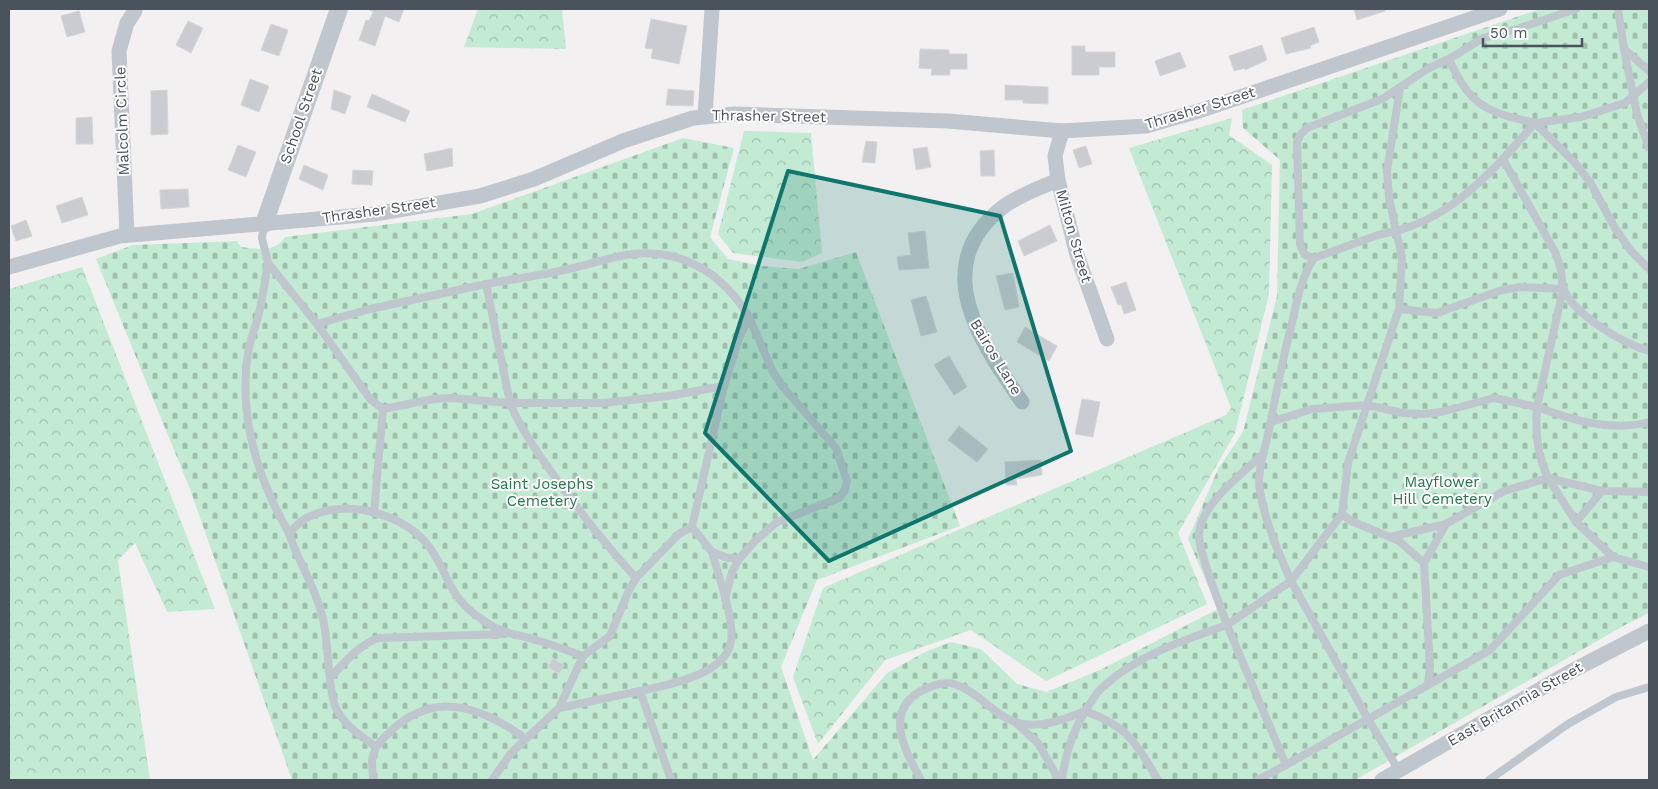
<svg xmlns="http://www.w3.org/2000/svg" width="1658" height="789" viewBox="0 0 1658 789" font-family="'Work Sans',sans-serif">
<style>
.forest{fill:url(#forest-crowns)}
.cemetery{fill:url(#cemetery-stones)}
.building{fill:#cbccd1;stroke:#d4d6da}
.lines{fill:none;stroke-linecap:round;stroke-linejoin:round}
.service{stroke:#c0c6cd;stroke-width:8}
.minor{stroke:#c0c6cd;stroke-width:15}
.tertiary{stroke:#c0c6cd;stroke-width:18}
.marked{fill:#0f766e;fill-opacity:0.2;stroke:#0f766e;stroke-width:4;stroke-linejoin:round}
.labels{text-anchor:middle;stroke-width:4;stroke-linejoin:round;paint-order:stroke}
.street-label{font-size:15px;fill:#4a525b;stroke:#fff}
.park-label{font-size:15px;fill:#22744c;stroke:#fff}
</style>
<defs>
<pattern id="forest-crowns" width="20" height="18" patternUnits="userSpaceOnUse" patternTransform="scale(1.25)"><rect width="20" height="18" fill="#c3ead3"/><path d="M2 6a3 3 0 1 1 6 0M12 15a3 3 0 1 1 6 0" fill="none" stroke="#a0c0ae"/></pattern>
<pattern id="cemetery-stones" width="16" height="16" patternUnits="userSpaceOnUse" patternTransform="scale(1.25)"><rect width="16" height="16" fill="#c3ead3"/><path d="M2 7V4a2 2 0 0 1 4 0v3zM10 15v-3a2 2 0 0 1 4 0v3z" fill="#a0c0ae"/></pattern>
</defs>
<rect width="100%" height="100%" fill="#f2f0f0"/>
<g class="forest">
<path d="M478 9H562L566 49 464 47Z"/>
<path d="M1232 118 1229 135 1272 165 1269 294 1235 433 1178 533 1207 604 1046 681 971 630 885 660 818 744 793 677 823 588 1226 415 1231 408 1129 148Z"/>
<path d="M744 131 811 133 822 253 802 262 733 253 718 234Z"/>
<path d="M82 267 215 609 167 612 135 543 118 560 150 780H9V289Z"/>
</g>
<path class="cemetery" d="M1540 9H1649V613L1625 625 1355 780H292L190 489 96 259 133 245 237 241 241 247C257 249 275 253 285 237L472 214 683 138 734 148 710 237 728 259 762 266 799 269 856 252 960 526 817 580 781 667 813 760 887 673 925 652 951 642 981 649 1017 684 1046 692 1100 670 1218 609 1188 539 1218 469 1243 432 1277 296 1280 160 1243 128 1242 110Z"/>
<g class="building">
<path d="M368 9H404L399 22 385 16 375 46 359 40 366 20 369 21 373 12Z"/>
<path d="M1354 9H1385V11L1357 20Z"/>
<path d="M79 11 85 32 67 37 61 16Z"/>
<path d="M651 19 687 26 679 64 651 58 653 49 645 48Z"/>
<path d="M188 21 203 28 191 53 176 45Z"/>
<path d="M271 24 288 30 279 56 261 50Z"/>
<path d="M1314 27 1319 42 1310 46 1311 48 1286 54 1281 38Z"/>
<path d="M1262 45 1267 60 1245 70V68L1234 71 1229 56Z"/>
<path d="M1072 46H1085V52H1115V67H1099V75H1072Z"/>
<path d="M920 49 949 50V54H967V69H950V75H931L932 69 919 68Z"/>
<path d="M1180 52 1186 67 1160 76 1155 61Z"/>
<path d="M250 79 269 86 259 112 241 105Z"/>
<path d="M1005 85 1048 87V104L1023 103V100H1005Z"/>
<path d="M668 89 694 91 693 106 666 105Z"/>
<path d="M167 90 168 134 151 135V91Z"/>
<path d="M334 90 351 96 345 114 331 109Z"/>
<path d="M372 94 410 111 405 122 367 107Z"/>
<path d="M92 117 93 144H76V118Z"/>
<path d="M866 141 877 142 875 163 862 162Z"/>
<path d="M238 145 256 152 246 177 228 170Z"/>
<path d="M1086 146 1092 164 1079 168 1073 150Z"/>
<path d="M927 147 931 167 916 170 913 149Z"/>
<path d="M452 148 453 166 427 171 424 154Z"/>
<path d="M994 150 995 176H981L980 151Z"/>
<path d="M304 165 328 175 323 190 299 179Z"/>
<path d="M353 170 373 171 372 185 352 184Z"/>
<path d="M188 189 189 207 161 209 160 190Z"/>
<path d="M82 197 88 215 62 223 56 206Z"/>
<path d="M26 220 32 236 16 241 11 226Z"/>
<path d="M1050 225 1057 241 1024 256 1018 241Z"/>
<path d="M925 231 929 268 899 270 897 257 911 255 908 233Z"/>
<path d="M1013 273 1019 307 1005 310 996 276Z"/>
<path d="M1126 282 1136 310 1124 314 1121 304 1118 305 1111 287Z"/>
<path d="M926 296 937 332 921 336 911 300Z"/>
<path d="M1025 327 1057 346 1049 361 1017 342Z"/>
<path d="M949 356 967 387 954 395 934 365Z"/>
<path d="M1082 399 1100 402 1093 437 1075 434Z"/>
<path d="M959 426 988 449 977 462 948 440Z"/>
<path d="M1041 460 1042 475 1016 479 1017 485H1006L1005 462Z"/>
<path d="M553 658 564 665 559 674 548 667Z"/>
</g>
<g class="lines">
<g class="service">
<path d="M1618 9 1624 49 1649 71"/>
<path d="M1624 49 1637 114 1649 148"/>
<path d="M1449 59 1483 38 1517 29 1576 9"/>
<path d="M1649 82 1625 103 1581 117 1535 123 1575 163 1590 182 1615 228 1631 251 1649 269"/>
<path d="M1400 88 1387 171 1389 197 1396 231C1440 220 1472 191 1503 159"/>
<path d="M264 224 262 238 268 263 317 324 370 399 383 409 374 513"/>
<path d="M1314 258 1378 235 1396 231 1402 257 1399 309 1437 313 1502 290 1521 287 1563 289 1537 407 1494 398 1441 412 1424 414 1403 413 1367 405 1399 309"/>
<path d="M268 263C265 280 263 297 259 313 256 326 250 339 248 353 238 416 258 480 289 533"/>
<path d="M317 324 370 309 486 284"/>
<path d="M383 409 434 399 451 398 510 403H603L668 396 724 386 739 338 749 317 773 372 783 387 836 448 847 481 845 490 839 498 777 522 754 542 739 559 728 558 712 552C718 574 735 621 731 642 725 675 668 685 640 691"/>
<path d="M1271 422 1312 409 1367 405 1348 463 1342 514 1351 521 1390 537"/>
<path d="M1264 453C1244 472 1202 503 1199 533 1197 549 1221 607 1227 625L1291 581C1279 554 1265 522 1260 491 1256 470 1267 445 1270 424 1277 390 1283 357 1292 323 1297 300 1301 278 1314 258L1305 255 1300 245 1297 142 1301 134 1307 128 1382 99 1429 68 1449 59C1470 106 1486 112 1535 123L1503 159 1555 252C1557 258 1560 264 1561 271 1562 276 1561 285 1564 290 1576 316 1622 343 1649 351"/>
<path d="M1576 522 1602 491"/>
<path d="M1446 524 1424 563 1399 541 1390 537 1446 524 1504 491 1548 478C1537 455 1535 432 1537 407 1572 420 1611 432 1649 422"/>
<path d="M692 527 724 386"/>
<path d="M1613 557 1576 522 1548 478 1602 491 1649 492"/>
<path d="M1424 563 1430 667 1428 683"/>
<path d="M636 578C605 544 578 510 552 473 536 450 520 428 510 403L486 284C514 279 542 275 569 269 590 264 611 257 632 254 683 248 724 275 749 317"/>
<path d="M725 599 732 572 739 559"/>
<path d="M583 656 610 636 629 590 636 578 679 534 692 527 712 552"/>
<path d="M330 678C345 662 358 645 379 638L505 634"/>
<path d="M559 708 583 656C568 651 554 645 539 641 515 633 502 635 480 618 447 595 450 576 430 548 407 515 350 499 313 515 303 518 296 526 289 533 298 562 315 586 322 615 330 645 326 677 335 706 343 725 360 735 376 747 422 690 471 699 526 739L559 708 640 691 671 780"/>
<path d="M1016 723 1038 743 1059 780"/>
<path d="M1399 771 1368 719 1490 650 1559 575 1613 557 1649 567"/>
<path d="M373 780 372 760 376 747"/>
<path d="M492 780 511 753 526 739"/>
<path d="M921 780C904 749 882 709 925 689 934 685 945 681 954 684 978 691 992 714 1015 722 1037 730 1066 719 1085 711"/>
<path d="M1062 780C1065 755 1072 733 1085 711"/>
<path d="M1158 780C1135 742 1129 727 1085 711 1091 703 1096 692 1104 686 1138 655 1184 640 1227 625L1286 765 1368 719 1291 581 1342 514"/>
<path d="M1258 780 1286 765"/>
<path d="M1489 780 1568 724 1616 697 1649 687"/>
</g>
<g class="minor">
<path d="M705 115 712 9"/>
<path d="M1062 131 1055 156 1058 180 1077 255 1107 339"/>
<path d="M127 235 119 51 127 23 135 11"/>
<path d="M9 267 120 236 375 214 480 196 534 179 623 141 693 118 735 114 948 121 1062 131 1146 126 1199 111 1500 9"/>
<path d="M1022 402C981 343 927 266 1003 207 1019 195 1040 188 1058 180"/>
<path d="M1382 780 1570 672 1649 631"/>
</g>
<path class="tertiary" d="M264 224 339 9"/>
</g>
<path class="marked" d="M788 171 1000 216 1071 451 829 561 705 433Z"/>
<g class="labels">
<g class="street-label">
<text transform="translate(1200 108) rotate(-17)" y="5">Thrasher Street</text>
<text transform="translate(301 116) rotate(-71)" y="5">School Street</text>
<text transform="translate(769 116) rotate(1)" y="5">Thrasher Street</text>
<text transform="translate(122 121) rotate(-92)" y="5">Malcolm Circle</text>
<text transform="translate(379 210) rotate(-8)" y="5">Thrasher Street</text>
<text transform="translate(1074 236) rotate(74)" y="5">Milton Street</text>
<text transform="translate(996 357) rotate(59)" y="5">Bairos Lane</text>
<text transform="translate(1515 704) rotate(-30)" y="5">East Britannia Street</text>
</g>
<g class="park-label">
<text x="1442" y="487">Mayflower<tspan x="1442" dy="17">Hill Cemetery</tspan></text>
<text x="542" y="489">Saint Josephs<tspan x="542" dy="17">Cemetery</tspan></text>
</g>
</g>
<rect width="1658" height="789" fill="none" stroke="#4a525b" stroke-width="20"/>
<path d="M1483 38v8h99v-8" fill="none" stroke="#4a525b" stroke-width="2.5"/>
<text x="1490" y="38" font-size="15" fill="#4a525b" stroke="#ffffff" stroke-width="4" paint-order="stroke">50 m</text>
</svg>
